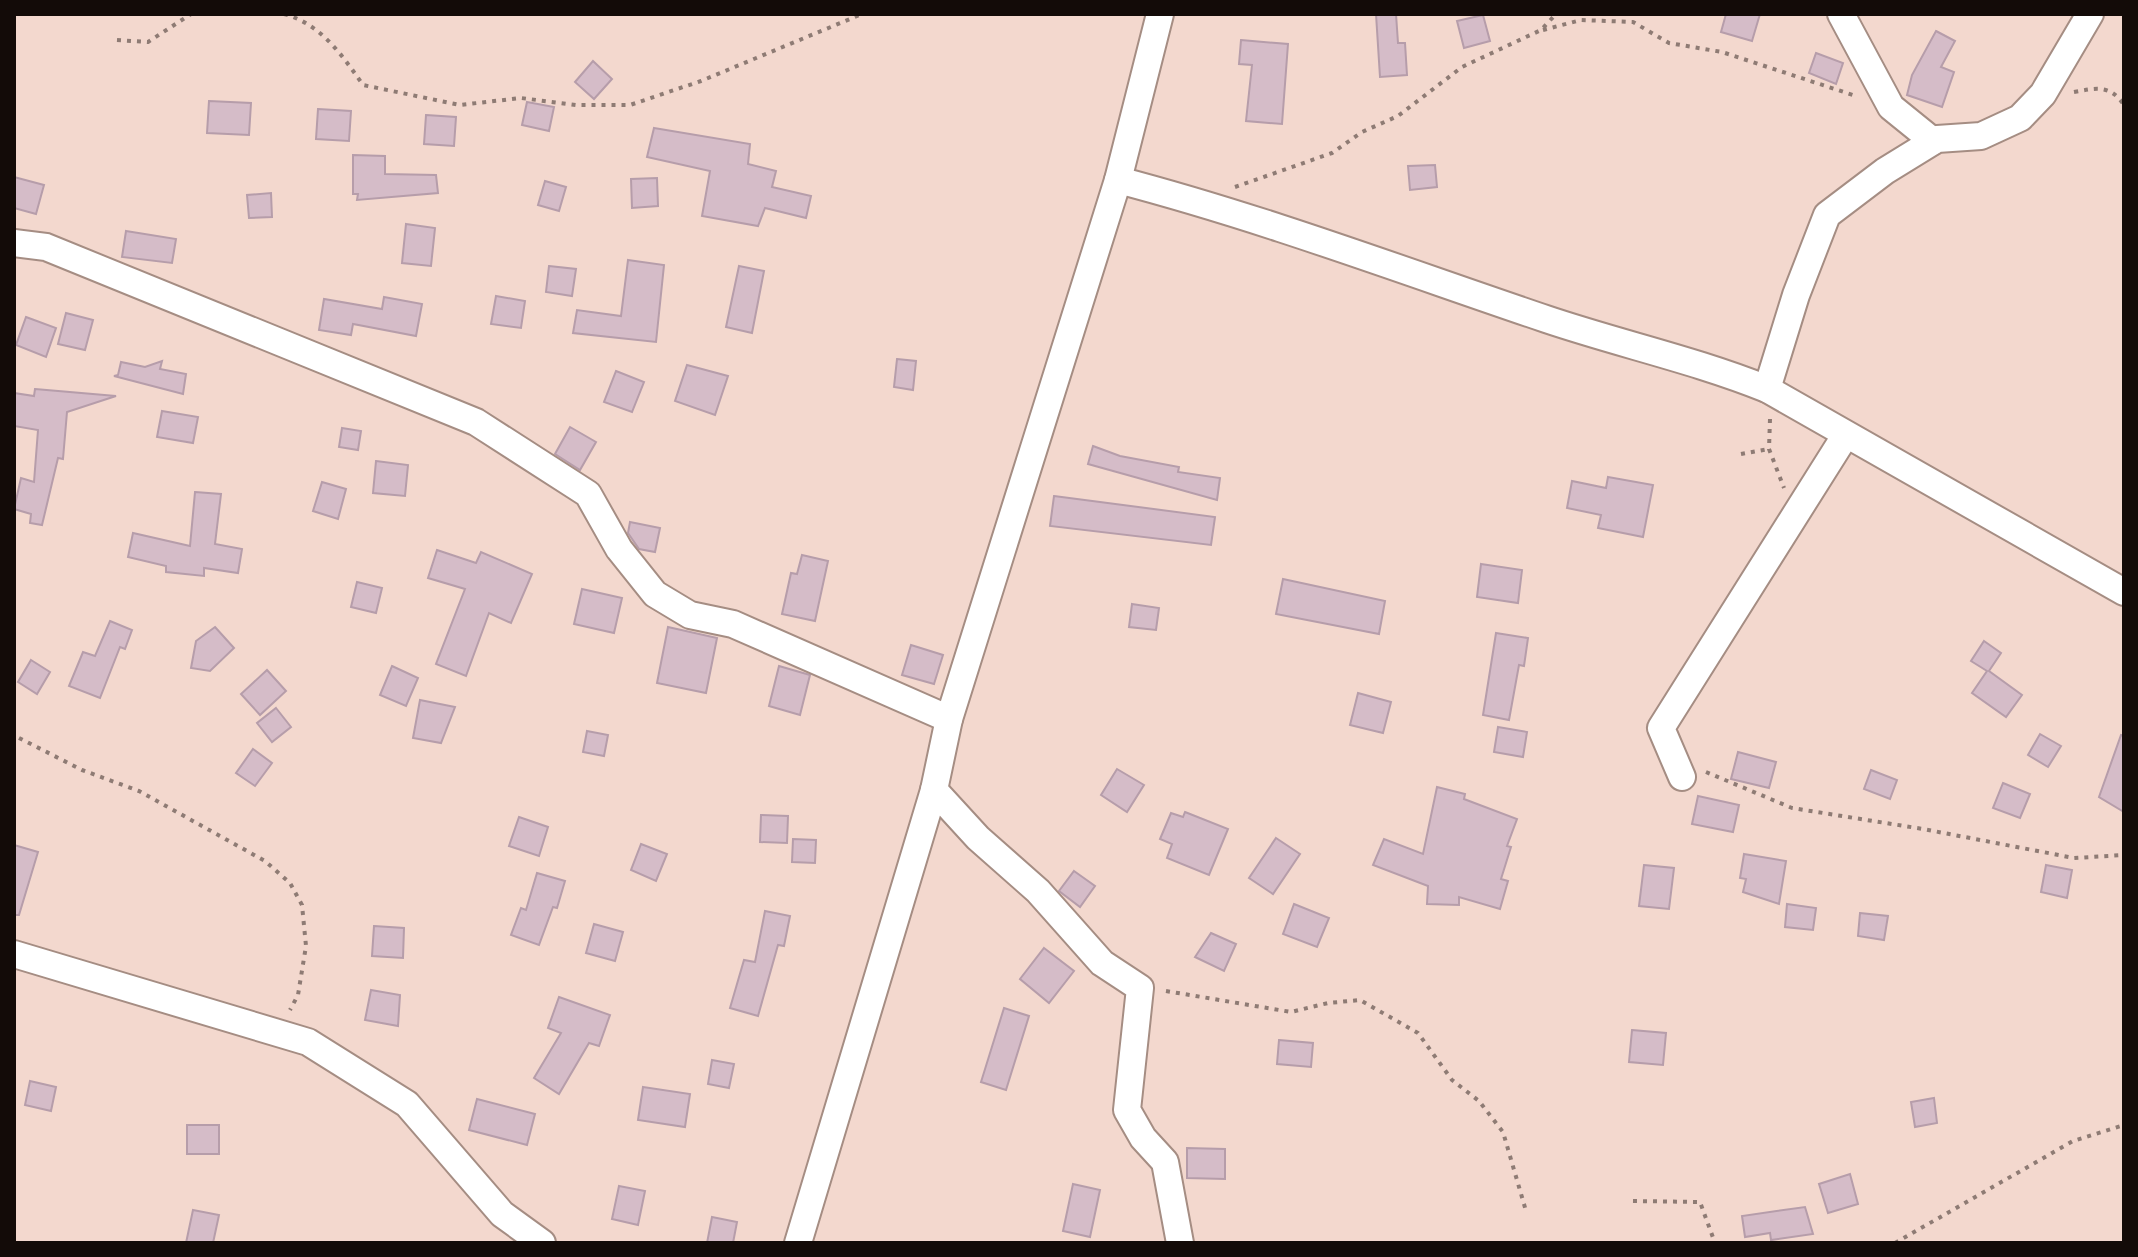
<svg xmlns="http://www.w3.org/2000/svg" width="2138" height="1257" viewBox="0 0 2138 1257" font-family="Lato,sans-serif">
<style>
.building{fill:#d5bcc8;stroke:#b69daa;stroke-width:2}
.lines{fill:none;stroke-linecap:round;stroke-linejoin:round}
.minor-casing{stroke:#a58d83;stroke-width:30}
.path{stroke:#8e7b74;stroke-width:4;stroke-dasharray:4 6;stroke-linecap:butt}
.minor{stroke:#fff;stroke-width:26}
</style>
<rect width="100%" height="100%" fill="#f3d8ce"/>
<g class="building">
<path d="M1376 14H1396L1398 43H1405L1407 75 1380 77Z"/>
<path d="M1726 14H1760L1752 41 1721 32Z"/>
<path d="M1483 15 1490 41 1464 48 1457 21Z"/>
<path d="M1936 31 1955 41 1941 67 1954 72 1942 107 1907 95 1912 75Z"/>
<path d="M1241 40 1288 44 1282 124 1246 121 1252 65 1239 64Z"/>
<path d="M1816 53 1843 63 1836 84 1809 73Z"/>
<path d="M593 61 612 79 594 99 575 82Z"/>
<path d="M209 101 251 103 249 135 207 133Z"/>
<path d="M527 102 554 107 549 131 522 125Z"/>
<path d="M318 109 351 111 349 141 316 139Z"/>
<path d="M426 115 456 117 454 146 424 144Z"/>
<path d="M654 128 750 144 748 164 776 171 772 187 811 196 806 218 765 208 758 226 702 216 710 171 647 157Z"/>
<path d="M353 155 385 156V174L436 175 438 193 357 200 358 194H353Z"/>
<path d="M1435 165 1437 187 1410 190 1408 166Z"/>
<path d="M14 177 44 185 36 214 14 208Z"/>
<path d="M657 178 658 206 632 208 631 179Z"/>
<path d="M545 181 566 187 559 211 538 205Z"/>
<path d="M271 193 272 217 249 218 247 195Z"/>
<path d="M406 224 435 228 431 266 402 263Z"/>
<path d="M126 231 176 239 172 263 122 257Z"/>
<path d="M628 260 664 265 656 342 573 333 577 310 621 316Z"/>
<path d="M549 266 576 269 572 296 546 292Z"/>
<path d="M739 266 764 271 752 333 726 327Z"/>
<path d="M496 296 525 301 521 328 491 324Z"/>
<path d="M384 297 422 304 416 336 353 324 351 335 319 330 324 299 382 309Z"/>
<path d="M66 313 93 320 85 350 58 344Z"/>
<path d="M26 317 56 328 46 357 16 345Z"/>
<path d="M897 359 916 361 913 390 894 387Z"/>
<path d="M162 361 160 369 186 374 183 394 114 376 118 375 121 362 145 367Z"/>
<path d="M687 365 728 376 715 415 675 401Z"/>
<path d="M616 371 644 382 632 412 604 402Z"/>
<path d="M35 389 116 396 67 412 63 459 58 458 42 525 30 523 31 514 14 509 21 478 34 482 38 430 14 426V393L34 396Z"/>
<path d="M162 411 198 417 193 443 157 437Z"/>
<path d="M570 427 596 442 580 470 555 454Z"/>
<path d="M342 428 361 431 358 450 339 447Z"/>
<path d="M1093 446 1120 456 1179 467 1178 472 1220 478 1217 500 1088 464Z"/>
<path d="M376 461 408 465 405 496 373 493Z"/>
<path d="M1608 477 1653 485 1643 537 1598 528 1601 515 1567 508 1572 481 1606 488Z"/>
<path d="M322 482 346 489 338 519 313 511Z"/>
<path d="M195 492 221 494 215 544 242 549 238 573 204 568V576L166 572V566L128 557 133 533 190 546Z"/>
<path d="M1054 496 1215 517 1211 545 1050 526Z"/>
<path d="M630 522 660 528 655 552 639 549 628 533Z"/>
<path d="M437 550 476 563 481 552 532 574 511 623 489 613 466 676 436 664 465 589 428 578Z"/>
<path d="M802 555 828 561 815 621 782 614 791 573 797 574Z"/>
<path d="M1481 564 1522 570 1518 603 1477 597Z"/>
<path d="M1283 579 1385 601 1379 634 1276 614Z"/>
<path d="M357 582 382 588 376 613 351 607Z"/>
<path d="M582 589 622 598 614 633 574 624Z"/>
<path d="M1132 604 1159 608 1156 630 1129 627Z"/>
<path d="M110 621 132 630 125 649 120 647 100 698 69 686 83 652 95 656Z"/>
<path d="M215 627 234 648 210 671 191 668 196 641Z"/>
<path d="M668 627 717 638 706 693 657 683Z"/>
<path d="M1496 633 1528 638 1524 666 1519 665 1509 720 1483 715Z"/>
<path d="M1984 641 2001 653 1989 671 2022 695 2006 717 1972 693 1987 671 1971 661Z"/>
<path d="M911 645 943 655 934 684 902 675Z"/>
<path d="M31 660 50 672 37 694 18 682Z"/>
<path d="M392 666 418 678 406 706 380 695Z"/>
<path d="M779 666 810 675 800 715 769 706Z"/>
<path d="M267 670 286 691 260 715 241 694Z"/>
<path d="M1358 693 1391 702 1383 733 1350 725Z"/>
<path d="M420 700 455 707 441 743 413 738Z"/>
<path d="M276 708 291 727 272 742 257 723Z"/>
<path d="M1498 727 1527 732 1523 757 1494 752Z"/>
<path d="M587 731 608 735 604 756 583 752Z"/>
<path d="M2040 734 2061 746 2048 767 2028 755Z"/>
<path d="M2121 735 2124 736V812L2099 797Z"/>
<path d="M253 749 272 763 255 786 236 773Z"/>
<path d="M1738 752 1776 762 1769 788 1731 779Z"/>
<path d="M1117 769 1144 785 1127 812 1101 795Z"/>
<path d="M1871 770 1897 780 1890 799 1864 789Z"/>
<path d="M2003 783 2030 794 2020 818 1993 808Z"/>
<path d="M1437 787 1465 794 1464 799 1517 819 1507 846 1511 847 1501 879 1508 881 1500 909 1459 897V905L1427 904 1428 886 1373 865 1384 839 1423 854Z"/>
<path d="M1698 796 1739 805 1733 832 1692 824Z"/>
<path d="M1185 812 1228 829 1209 875 1167 858 1172 844 1160 839 1171 813 1183 817Z"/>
<path d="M761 815 788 816 787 843 760 842Z"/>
<path d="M519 817 548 827 539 856 509 846Z"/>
<path d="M1276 838 1300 854 1273 894 1249 878Z"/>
<path d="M793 839 816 840 815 863 792 862Z"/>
<path d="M641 844 667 854 656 881 631 870Z"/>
<path d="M14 845 38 852 19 915H14Z"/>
<path d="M1744 854 1786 861 1779 904 1743 892 1746 879 1740 878Z"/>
<path d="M1644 865 1674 868 1669 909 1639 906Z"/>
<path d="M2046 865 2072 870 2067 898 2041 892Z"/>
<path d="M1074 871 1095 886 1080 907 1059 891Z"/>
<path d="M537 873 565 881 557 908 553 907 539 945 511 935 521 908 526 910Z"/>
<path d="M1294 904 1329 918 1317 947 1283 934Z"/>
<path d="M1787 904 1816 908 1813 930 1785 927Z"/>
<path d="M765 911 790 916 784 946 778 945 758 1016 730 1008 744 960 755 962Z"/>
<path d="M1860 913 1888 916 1884 940 1858 936Z"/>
<path d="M594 924 623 932 615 961 586 953Z"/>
<path d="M374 926 404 928 403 958 372 956Z"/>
<path d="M1211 933 1236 944 1224 971 1195 957Z"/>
<path d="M1044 948 1074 971 1049 1003 1020 979Z"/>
<path d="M371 990 400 995 398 1026 365 1020Z"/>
<path d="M559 997 610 1015 599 1046 589 1043 559 1094 534 1078 561 1033 548 1028Z"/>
<path d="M1004 1008 1029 1016 1006 1090 981 1082Z"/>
<path d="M1632 1030 1666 1033 1663 1065 1629 1062Z"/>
<path d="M1279 1040 1313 1043 1311 1067 1277 1064Z"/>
<path d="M712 1060 734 1064 729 1088 708 1084Z"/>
<path d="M30 1081 56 1087 51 1111 25 1105Z"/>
<path d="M643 1087 690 1094 685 1127 638 1120Z"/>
<path d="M1934 1098 1937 1123 1915 1127 1911 1102Z"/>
<path d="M477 1099 535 1114 527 1145 469 1130Z"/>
<rect x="187" y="1125" width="32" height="29"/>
<path d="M1187 1148 1225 1149V1179L1187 1178Z"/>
<path d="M1850 1174 1858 1204 1828 1213 1819 1184Z"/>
<path d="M1073 1184 1100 1190 1090 1237 1063 1231Z"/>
<path d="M619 1186 645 1191 638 1225 612 1219Z"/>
<path d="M1805 1207 1813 1234 1771 1240 1770 1233 1745 1237 1742 1216Z"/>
<path d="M193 1210 219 1215 213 1243H186Z"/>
<path d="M712 1217 737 1222 733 1243H707Z"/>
</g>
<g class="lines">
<defs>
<g id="minor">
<path d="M1841 14 1891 107 1933 141"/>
<path d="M1118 180C1263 218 1404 271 1546 319 1620 344 1695 360 1767 389L2124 592"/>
<path d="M14 243 46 247 476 422 588 494 619 549 655 594 690 615 733 624 949 719"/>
<path d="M1767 389 1796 295 1827 215 1885 171 1937 139 1981 136 2020 118 2043 94 2090 14"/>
<path d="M1682 777 1661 728 1845 436"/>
<path d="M934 790 978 838 1038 891 1102 963 1140 988 1127 1110 1143 1138 1165 1162 1180 1243"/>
<path d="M14 954 308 1042 407 1104 502 1214 542 1243"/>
<path d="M798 1243 934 790 949 719 1118 180 1160 14"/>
</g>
</defs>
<use href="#minor" class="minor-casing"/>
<g class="path">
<path d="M284 14C321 24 342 55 363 85L460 105 521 98 576 105H630L701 81 862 14"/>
<path d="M1543 30 1581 20 1633 22 1669 43 1722 52 1856 96"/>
<path d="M117 40 148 42 191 14"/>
<path d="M2074 92C2096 88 2110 84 2124 105"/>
<path d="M1235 187 1332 153 1362 132 1398 116 1462 67 1541 30 1556 14"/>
<path d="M1770 419 1769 449 1784 488"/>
<path d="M1741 454 1769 449"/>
<path d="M19 738 82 770 139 791 265 861 290 883 302 905 306 946 298 995 290 1010"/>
<path d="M1706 772 1792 808 1923 829 2074 858 2124 855"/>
<path d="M1166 991 1291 1012 1328 1003 1360 1000 1418 1033 1452 1080 1479 1101 1503 1132 1526 1211"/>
<path d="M1633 1201 1700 1202 1715 1243"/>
<path d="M1895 1243 2073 1141 2124 1125"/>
</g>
<use href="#minor" class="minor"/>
</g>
<rect width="2138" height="1257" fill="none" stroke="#130b08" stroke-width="32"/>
</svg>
